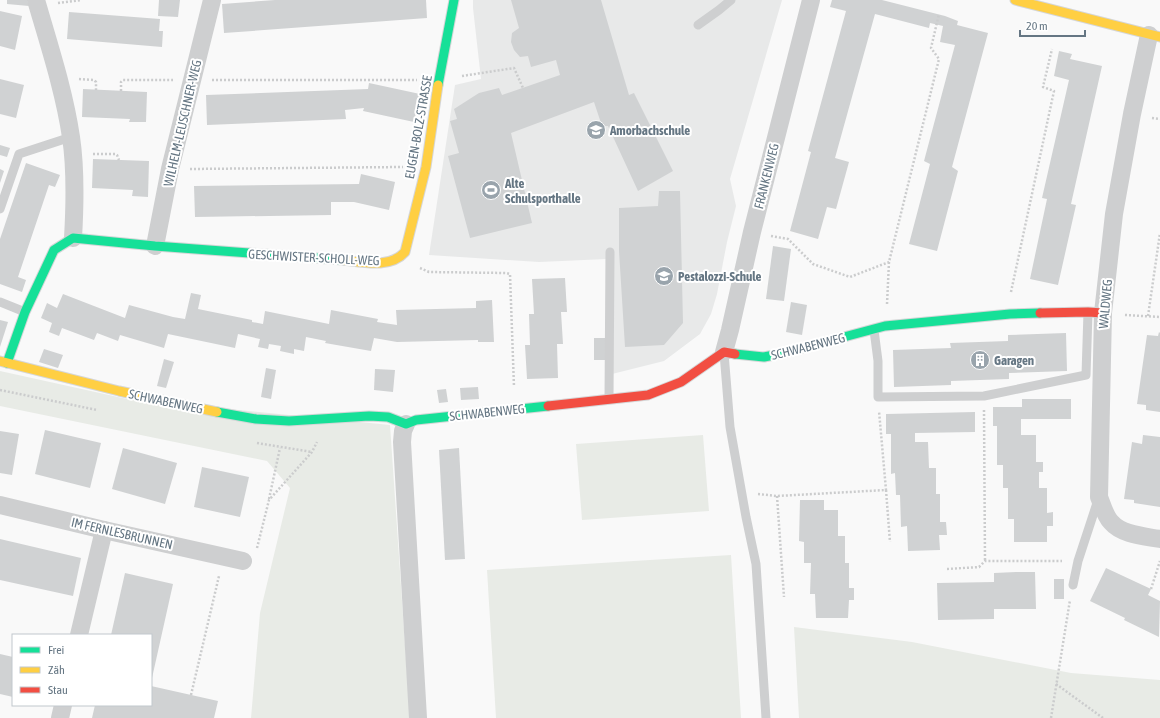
<svg xmlns="http://www.w3.org/2000/svg" width="1160" height="718" viewBox="0 0 1160 718" font-family="'Asap Condensed',sans-serif">
<style>
.built{fill:#e8e9e9}
.green{fill:#e8ebe6}
.building{fill:#d0d2d3}
.lines{fill:none;stroke-linecap:round;stroke-linejoin:round}
.fast-casing{stroke:#d5d6d7;stroke-width:11}
.slow-casing{stroke:#d5d6d7;stroke-width:11}
.jam-casing{stroke:#d5d6d7;stroke-width:11}
.path{stroke:#cbcccd;stroke-width:2.5;stroke-dasharray:2 2;stroke-linecap:butt}
.lane{stroke:#cecfd0;stroke-width:9}
.street{stroke:#cecfd0;stroke-width:18}
.fast{stroke:#16e098;stroke-width:9}
.slow{stroke:#ffcf43;stroke-width:9}
.jam{stroke:#f24e42;stroke-width:9}
.labels{text-anchor:middle;stroke-width:4;stroke-linejoin:round;paint-order:stroke}
.street-label{font-size:13px;fill:#657683;stroke:#fff}
.poi-label{font-size:13px;font-weight:bold;fill:#657683;stroke:#fff;text-anchor:start}
</style>
<rect width="100%" height="100%" fill="#f9f9f9"/>
<path class="built" d="M473 0H782L730 179 736 206 727 242 717 294 711 314 700 334 664 361 612 374 607 259 539 262 429 255 455 85 481 79 473 8Z"/>
<g class="green">
<path d="M0 371 127 399 390 425 410 718H251L260 613 290 488 267 461 0 406Z"/>
<path d="M703 435 709 511 582 520 576 444Z"/>
<path d="M731 555 741 718H496L487 570Z"/>
<path d="M794 627 912 642 1071 673 1160 680V718H799Z"/>
</g>
<g class="building">
<path d="M7 0H27L29 6 7 4Z"/>
<path d="M159 0H180L178 17 158 16Z"/>
<path d="M275 0H426L427 18 224 33 222 4Z"/>
<path d="M511 0H601L629 95 634 93 673 171 638 191 608 126H602L594 102 511 133 532 223 470 238 448 156 459 153 450 121 457 119 454 109 479 93 499 88 502 95 560 75 556 60 531 67 528 56 520 57 514 50 511 42 512 33 519 28Z"/>
<path d="M832 0H882L945 16 958 21 957 25 988 33 952 167 958 171 937 251 909 244 930 164 924 161 955 45 940 42 943 26 930 23 929 28 875 14 835 158 849 162 836 209 827 207 818 239 790 231 811 152 808 151 846 11 830 7Z"/>
<path d="M0 11 22 16 15 50 0 46Z"/>
<path d="M69 12 160 19 159 31H163L162 47 67 39Z"/>
<path d="M1059 51 1072 54 1070 59 1102 66 1071 204 1076 205 1058 285 1030 279 1047 199 1042 198 1069 80 1054 76Z"/>
<path d="M0 79 24 85 16 118 0 114Z"/>
<path d="M369 83 420 94 414 122 363 111 364 108 345 110 346 119 207 125 206 95 368 89Z"/>
<path d="M83 89 147 92 146 122H129L130 119 82 117Z"/>
<path d="M0 145 10 148 7 157 0 155Z"/>
<path d="M93 159 149 161 148 197 132 196 133 190 92 188Z"/>
<path d="M26 163 60 175 55 187 49 185 18 277 26 280 22 292 0 284V239Z"/>
<path d="M0 169 4 171 0 183Z"/>
<path d="M361 174 395 182 389 210 354 202H331V215L195 217 194 186 359 184Z"/>
<path d="M659 191H680L683 323 664 345 625 347 619 251V208L658 206Z"/>
<path d="M773 246 791 249 784 301 766 299Z"/>
<path d="M565 278 567 312H561L563 344H557L558 378 527 379 525 345H530L529 314H534L532 279Z"/>
<path d="M191 293 201 295 198 309 252 320V322L263 324 265 311 329 324 331 310 378 319 377 322 397 325 396 310 476 308V301L492 300 494 342H478V340L397 342 374 338 371 351 325 343 326 341 306 337 304 351 294 349V354L280 351 281 346 269 344 268 349 258 347 260 339 238 334 235 348 168 334 164 348 120 335 118 341 97 333 94 340 62 328 59 336 49 332 52 323 41 318 47 303 57 308 63 294 125 318 129 305 173 317 185 319Z"/>
<path d="M791 302 807 305 802 335 786 332Z"/>
<path d="M0 320 8 322 0 347Z"/>
<path d="M1159 332 1160 333V412L1146 410V405L1137 404 1147 335 1158 336Z"/>
<path d="M1066 333 1067 371 1009 373V379L951 381V385L894 387 893 350 951 348 950 343 1008 341V335Z"/>
<rect x="594" y="338" width="11" height="22"/>
<path d="M44 349 63 355 58 368 39 362Z"/>
<path d="M164 359 174 362 166 388 157 386Z"/>
<path d="M266 368 276 370 271 399 261 397Z"/>
<path d="M375 369 395 370 393 392 374 390Z"/>
<path d="M478 387 479 399 461 400 460 388Z"/>
<path d="M446 389 448 402 439 403 437 390Z"/>
<path d="M1022 399H1071V419H1021V435H1036V462H1043V472H1039V488H1047V513L1053 512V526H1047V542H1014V519H1008V488H1003V465H997V426H993V407H1022Z"/>
<path d="M975 412V432L915 433V442H928L929 468H936V494H940V522H946L947 535H939L940 550 908 551 907 526 901 527 900 495H896L895 473 891 474V434H886V414Z"/>
<path d="M45 430 101 443 90 488 35 474Z"/>
<path d="M0 431 19 434 12 475 0 473Z"/>
<path d="M1143 435 1160 437V507L1134 503V500L1124 499 1132 442 1142 444Z"/>
<path d="M123 448 177 463 165 504 112 489Z"/>
<path d="M459 448 465 559 445 560 439 450Z"/>
<path d="M202 467 249 477 240 517 194 507Z"/>
<path d="M800 500H824V510H838V536H845V563H849V588H854V600H849L848 618H816L815 594H810L811 563H804V542L799 541Z"/>
<path d="M0 539 81 558 73 596 0 580Z"/>
<path d="M1106 568 1151 589 1148 595 1160 601 1159 637 1124 620 1125 618 1090 601Z"/>
<path d="M1016 572H1035L1036 609H994V619L938 620 937 583 994 582V573Z"/>
<path d="M125 573 173 584 152 678 151 635H111Z"/>
<rect x="1054" y="579" width="10" height="20"/>
<path d="M0 654 13 657V697L0 694Z"/>
<path d="M151 686 218 701 214 718H92L95 705H151Z"/>
</g>
<g class="lines">
<defs>
<g id="fast">
<path d="M438 85 454 0"/>
<path d="M735 354 764 357 784 353 885 326 1010 314 1040 313"/>
<path d="M7 363 25 312 54 250 73 238 155 246 343 260"/>
<path d="M217 412 256 419 289 421 369 416 388 417 406 424 416 420 548 406"/>
</g>
<g id="slow">
<path d="M1015 0 1160 37"/>
<path d="M343 260C362 262 390 269 405 252L426 167 438 85"/>
<path d="M0 361 119 391 217 412"/>
</g>
<g id="jam">
<path d="M1040 313 1088 312 1103 313"/>
<path d="M548 406 648 395 681 382 724 352 735 354"/>
</g>
</defs>
<use href="#fast" class="fast-casing"/>
<use href="#slow" class="slow-casing"/>
<use href="#jam" class="jam-casing"/>
<g class="path">
<path d="M58 3 81 0"/>
<path d="M462 76 514 68 523 88"/>
<path d="M79 79 94 80 96 82V90"/>
<path d="M212 80H417"/>
<path d="M121 91V82L123 80H173"/>
<path d="M1152 118 1160 119"/>
<path d="M93 154H115L117 155 119 160"/>
<path d="M190 169 403 167"/>
<path d="M771 236 788 239 813 264 850 277 889 262"/>
<path d="M420 268 429 272 506 273 510 274 514 387"/>
<path d="M1011 292 1054 91 1043 87 1052 49"/>
<path d="M887 304 889 262 939 59 931 48 939 14"/>
<path d="M1125 315 1160 317"/>
<path d="M1148 316 1160 233"/>
<path d="M0 390 97 410"/>
<path d="M984 410 985 561"/>
<path d="M257 443 312 452"/>
<path d="M886 490 890 542"/>
<path d="M758 494 777 496 886 490 879 411"/>
<path d="M777 496 784 597"/>
<path d="M269 499 280 448"/>
<path d="M257 548 269 500 312 452 317 442"/>
<path d="M947 569 979 567 985 561H1062"/>
<path d="M1151 589 1160 561"/>
<path d="M1056 684 1103 718"/>
<path d="M191 695 219 576"/>
<path d="M1051 718 1070 600"/>
</g>
<g class="lane">
<path d="M698 25 719 10 731 0"/>
<path d="M0 209 19 154 71 137"/>
<path d="M0 302 25 312"/>
<path d="M874 330 878 361V397L984 396 1086 375 1088 312"/>
<path d="M724 353 730 427 746 517 756 564 766 718"/>
<path d="M609 399 610 252"/>
<path d="M1073 585 1078 561 1098 500"/>
</g>
<g class="street">
<path d="M36 0C49 45 64 90 71 137 76 170 75 204 73 238"/>
<path d="M1149 35 1132 114 1114 214 1103 313 1099 497C1102 504 1105 516 1111 522 1122 535 1144 536 1160 539"/>
<path d="M155 246 170 169 212 0"/>
<path d="M724 352 730 330 752 232 811 0"/>
<path d="M406 424 403 431 402 442 418 718"/>
<path d="M0 505 104 530 243 561"/>
<path d="M79 635 104 530"/>
<path d="M60 718 63 705"/>
</g>
<use href="#fast" class="fast"/>
<use href="#slow" class="slow"/>
<use href="#jam" class="jam"/>
</g>
<defs>
<symbol id="school-disc" viewBox="-11 -11 22 22"><circle r="9.5" fill="#99a4ac" stroke="#fff"/><path d="M0-5L7-2L0 1L-7-2ZM-4 1L0 2.5L4 1V4Q0 6-4 4Z" fill="#fff"/></symbol>
<symbol id="stadium-disc" viewBox="-11 -11 22 22"><circle r="9.5" fill="#99a4ac" stroke="#fff"/><path d="M0-5a6.5 5 0 1 0 0 10a6.5 5 0 1 0 0-10ZM-3.5-1.8h7v3.6h-7Z" fill="#fff"/></symbol>
<symbol id="building-disc" viewBox="-11 -11 22 22"><circle r="9.5" fill="#99a4ac" stroke="#fff"/><path d="M-4-6H4V6H1V3H-1V6H-4ZM-2.5-4.3h1.7v1.8h-1.7ZM.8-4.3h1.7v1.8H.8ZM-2.5-1h1.7V.8h-1.7ZM.8-1h1.7V.8H.8Z" fill="#fff"/></symbol>
</defs>
<g fill-rule="evenodd">
<use href="#school-disc" x="585" y="119" width="22" height="22"/>
<use href="#stadium-disc" x="480" y="179" width="22" height="22"/>
<use href="#school-disc" x="653" y="265" width="22" height="22"/>
<use href="#building-disc" x="969" y="349" width="22" height="22"/>
</g>
<g class="labels">
<g class="street-label">
<text transform="translate(182 123) rotate(-77)" y="5">WILHELM-LEUSCHNER-WEG</text>
<text transform="translate(418 127) rotate(-80)" y="5">EUGEN-BOLZ-STRASSE</text>
<text transform="translate(766 176) rotate(-76)" y="5">FRANKENWEG</text>
<text transform="translate(314 257) rotate(3)" y="5">GESCHWISTER-SCHOLL-WEG</text>
<text transform="translate(1105 304) rotate(-85)" y="5">WALDWEG</text>
<text transform="translate(808 346) rotate(-14)" y="5">SCHWABENWEG</text>
<text transform="translate(166 401) rotate(12)" y="5">SCHWABENWEG</text>
<text transform="translate(487 412) rotate(-6)" y="5">SCHWABENWEG</text>
<text transform="translate(122 533) rotate(13)" y="5">IM FERNLESBRUNNEN</text>
</g>
<g class="poi-label">
<text x="610" y="135">Amorbachschule</text>
<text x="505" y="188">Alte<tspan x="505" dy="15">Schulsporthalle</tspan></text>
<text x="678" y="281">Pestalozzi-Schule</text>
<text x="994" y="365">Garagen</text>
</g>
</g>
<rect x="12" y="634" width="140" height="72" fill="#ffffff" stroke="#c1c8cd"/>
<rect x="20" y="647" width="20" height="6" fill="#16e098" stroke="#c1c8cd"/>
<text x="48" y="654" font-size="12" fill="#657683">Frei</text>
<rect x="20" y="667" width="20" height="6" fill="#ffcf43" stroke="#c1c8cd"/>
<text x="48" y="674" font-size="12" fill="#657683">Zäh</text>
<rect x="20" y="687" width="20" height="6" fill="#f24e42" stroke="#c1c8cd"/>
<text x="48" y="694" font-size="12" fill="#657683">Stau</text>
<path d="M1020 30v6h65v-6" fill="none" stroke="#657683" stroke-width="2"/>
<text x="1026" y="30" font-size="12" fill="#657683" stroke="#ffffff" stroke-width="3" paint-order="stroke">20 m</text>
</svg>
